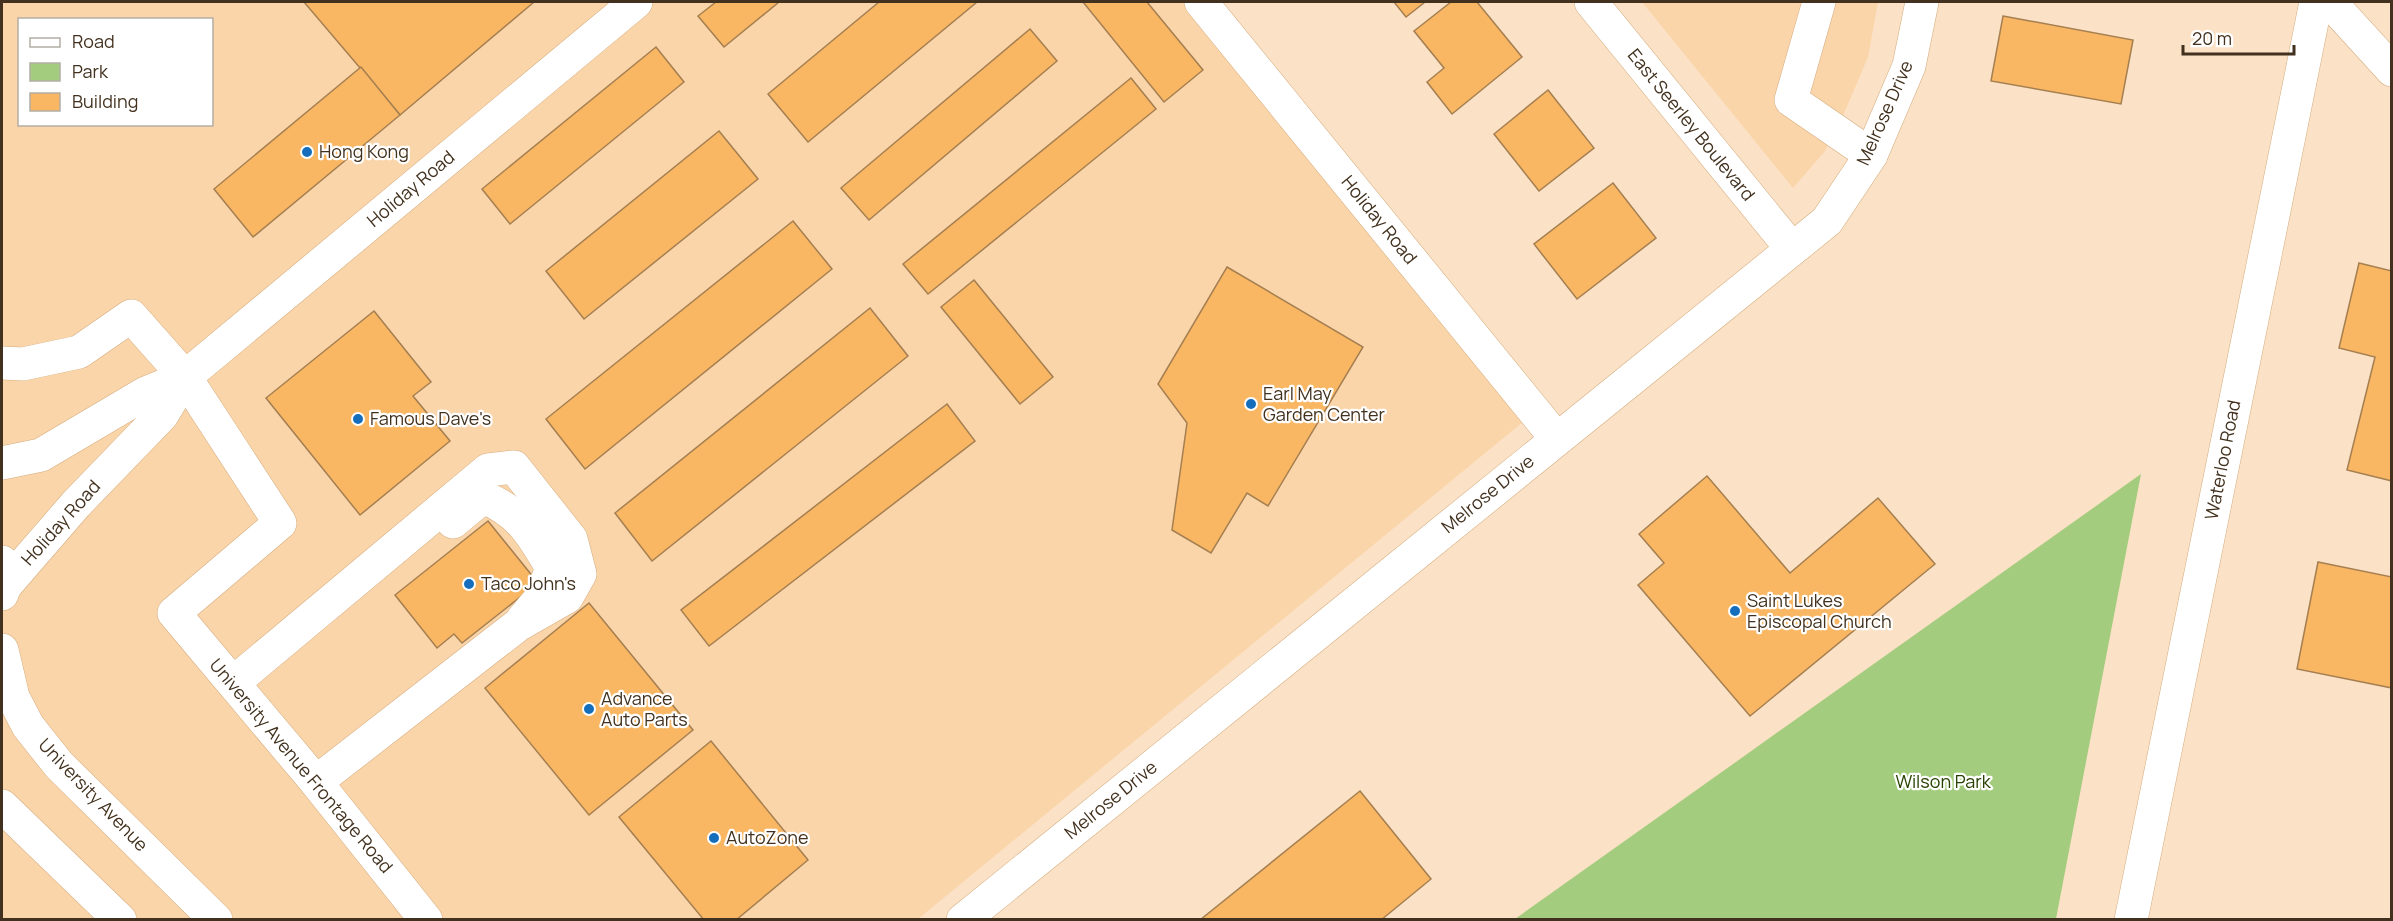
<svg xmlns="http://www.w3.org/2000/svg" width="2393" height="921" viewBox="0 0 2393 921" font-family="Manrope,sans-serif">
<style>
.built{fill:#fbd5aa;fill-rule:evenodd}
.green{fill:#a4cc7e}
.building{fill:#f9b763;stroke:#a57f51;stroke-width:1.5}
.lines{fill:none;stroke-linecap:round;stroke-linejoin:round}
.minor-casing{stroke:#d4ac7d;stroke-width:34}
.major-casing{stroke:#d4ac7d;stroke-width:34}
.minor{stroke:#fff;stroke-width:33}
.major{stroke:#fff;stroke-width:33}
.poi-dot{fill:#146ebb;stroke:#fff;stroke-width:2}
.labels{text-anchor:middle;stroke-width:4.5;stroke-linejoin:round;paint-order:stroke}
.street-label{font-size:18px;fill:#42311e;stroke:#fff}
.poi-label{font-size:18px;fill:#42311e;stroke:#fff;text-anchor:start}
.park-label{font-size:18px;fill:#274200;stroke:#fff}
</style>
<rect width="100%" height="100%" fill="#fbe1c5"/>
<g class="built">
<path d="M2 2H1201L1535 412 918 919 2 920ZM20 20H212V124H20Z"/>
<path d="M1642 2H1878L1868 57 1842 118 1825 151 1793 188Z"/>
</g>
<path class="green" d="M2141 474 2056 919H1515Z"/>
<g class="building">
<path d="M304 2H534L400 115Z"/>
<path d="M716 2H779L724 47 698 16Z"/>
<path d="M879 2H977L808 142 768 94Z"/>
<path d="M1083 2H1147L1203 70 1164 102Z"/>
<path d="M1394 2H1425L1406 17Z"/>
<path d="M1451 2H1477L1522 57 1452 114 1427 82 1444 68 1414 31Z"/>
<path d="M2003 16 2133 40 2121 104 1991 81Z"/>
<path d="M1030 29 1057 61 869 220 841 188Z"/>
<path d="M656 47 684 82 510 224 482 189Z"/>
<path d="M361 67 400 115 253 237 214 189Z"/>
<path d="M1131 78 1156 109 928 294 903 264Z"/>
<path d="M1548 90 1594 148 1539 191 1494 134Z"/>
<path d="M719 131 758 179 584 319 546 271Z"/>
<path d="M1613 183 1656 238 1577 299 1534 244Z"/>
<path d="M793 221 832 269 585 469 546 419Z"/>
<path d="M2359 263 2392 271V481L2347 470 2375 357 2339 348Z"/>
<path d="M1227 267 1363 347 1268 506 1247 493 1211 553 1172 530 1187 423 1158 384Z"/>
<path d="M974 280 1053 377 1020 404 941 307Z"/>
<path d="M870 308 908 356 652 561 615 513Z"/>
<path d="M374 311 431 382 413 396 450 441 360 515 266 398Z"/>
<path d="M947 404 975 441 709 646 681 610Z"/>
<path d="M1707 476 1790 573 1878 498 1935 564 1750 716 1638 585 1664 563 1639 534Z"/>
<path d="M488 521 538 583 462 643 454 634 437 648 395 595Z"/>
<path d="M2318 562 2392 577V688L2297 669Z"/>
<path d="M589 603 693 730 589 815 485 688Z"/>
<path d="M711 741 808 860 736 920H704L619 817Z"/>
<path d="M1360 791 1431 879 1381 920H1200Z"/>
</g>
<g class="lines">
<defs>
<g id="minor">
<path d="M1201 2 1556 438"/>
<path d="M1591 2 1792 249"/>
<path d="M1819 2 1791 100 1871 155"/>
<path d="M2330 2 2392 70"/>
<path d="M2 363 23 364 79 352 131 316 185 377 280 523 174 613 316 782 426 920"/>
<path d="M2 463 41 455 146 393 185 377 636 2"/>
<path d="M453 522 483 497C520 512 532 534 552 568L540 599 523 619"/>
<path d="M5 586 76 504 162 415 185 377"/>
<path d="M233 683 488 470 514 467 571 539 580 574 567 597 518 625 316 782"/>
<path d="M963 920 1827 221 1871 155 1909 66 1922 2"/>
</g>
<g id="major">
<path d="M2 562 5 586 2 594"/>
<path d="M2 650 13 697 28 726 59 765 216 920"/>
<path d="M2 806 120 920"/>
<path d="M2131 920 2316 2"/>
</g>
</defs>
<use href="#minor" class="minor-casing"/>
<use href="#major" class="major-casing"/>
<use href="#minor" class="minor"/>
<use href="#major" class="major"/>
</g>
<g class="poi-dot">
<circle cx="307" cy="152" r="6"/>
<circle cx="1251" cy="404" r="6"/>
<circle cx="358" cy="419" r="6"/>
<circle cx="469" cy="584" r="6"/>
<circle cx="1735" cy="611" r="6"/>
<circle cx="589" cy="709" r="6"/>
<circle cx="714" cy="838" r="6"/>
</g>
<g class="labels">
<g class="street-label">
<text transform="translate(1885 113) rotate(-66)" y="6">Melrose Drive</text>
<text transform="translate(1691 125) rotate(51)" y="6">East Seerley Boulevard</text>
<text transform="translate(411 189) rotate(-40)" y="6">Holiday Road</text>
<text transform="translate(1379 220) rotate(51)" y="6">Holiday Road</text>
<text transform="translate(2223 460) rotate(-79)" y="6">Waterloo Road</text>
<text transform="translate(1488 494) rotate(-39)" y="6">Melrose Drive</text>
<text transform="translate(61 523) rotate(-48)" y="6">Holiday Road</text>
<text transform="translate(301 766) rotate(50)" y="6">University Avenue Frontage Road</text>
<text transform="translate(93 795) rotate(46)" y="6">University Avenue</text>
<text transform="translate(1111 800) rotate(-39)" y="6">Melrose Drive</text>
</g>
<g class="poi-label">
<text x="319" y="158">Hong Kong</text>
<text x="1263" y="400">Earl May<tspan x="1263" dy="21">Garden Center</tspan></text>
<text x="370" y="425">Famous Dave's</text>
<text x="481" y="590">Taco John's</text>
<text x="1747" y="607">Saint Lukes<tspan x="1747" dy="21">Episcopal Church</tspan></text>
<text x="601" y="705">Advance<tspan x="601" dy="21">Auto Parts</tspan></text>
<text x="726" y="844">AutoZone</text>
</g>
<g class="park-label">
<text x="1943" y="788">Wilson Park</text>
</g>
</g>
<rect width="2393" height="921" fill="none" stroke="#42311e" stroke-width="6"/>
<rect x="18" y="18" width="195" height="108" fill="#ffffff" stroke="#b3ada5" stroke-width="1.5"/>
<rect x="30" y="38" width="30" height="9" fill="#ffffff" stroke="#b3ada5" stroke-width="1.5"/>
<text x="72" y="48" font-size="18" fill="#42311e">Road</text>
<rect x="30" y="63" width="30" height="18" fill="#a4cc7e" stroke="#b3ada5" stroke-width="1.5"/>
<text x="72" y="78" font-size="18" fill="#42311e">Park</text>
<rect x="30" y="93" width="30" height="18" fill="#f9b763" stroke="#b3ada5" stroke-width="1.5"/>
<text x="72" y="108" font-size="18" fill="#42311e">Building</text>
<path d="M2183 45v9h111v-9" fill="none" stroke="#42311e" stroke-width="3"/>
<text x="2192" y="45" font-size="18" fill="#42311e" stroke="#ffffff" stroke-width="4.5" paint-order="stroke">20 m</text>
</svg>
